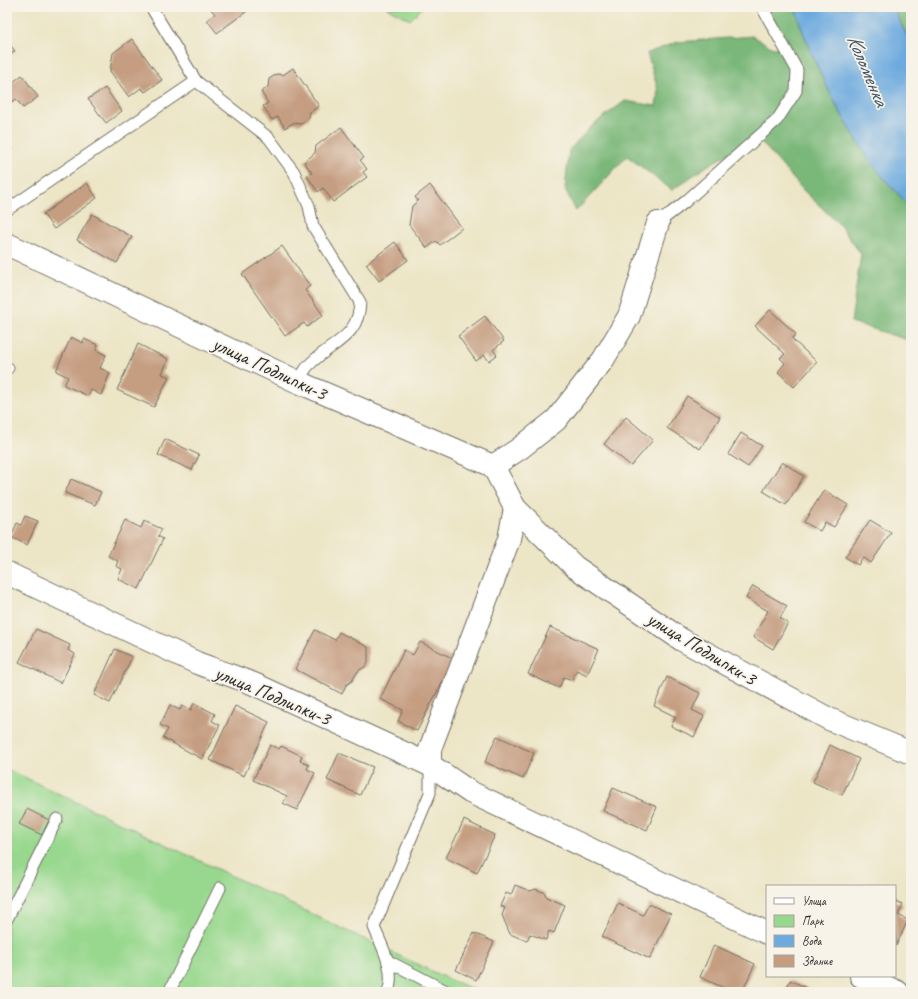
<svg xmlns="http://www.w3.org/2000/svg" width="918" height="999" viewBox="0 0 918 999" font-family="Caveat,sans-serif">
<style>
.green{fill:#98d88e;stroke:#62825c}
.forest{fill:#7ab879;stroke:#527252}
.water{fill:#6daadf;stroke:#4c6a85}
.building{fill:#c59d81}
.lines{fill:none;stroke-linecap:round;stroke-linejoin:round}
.lane-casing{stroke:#6f6c61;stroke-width:13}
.street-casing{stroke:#6f6c61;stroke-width:24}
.lane{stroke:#fff;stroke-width:11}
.street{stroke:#fff;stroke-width:22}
.labels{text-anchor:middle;stroke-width:3.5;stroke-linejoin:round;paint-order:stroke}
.street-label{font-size:20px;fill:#2b2b2b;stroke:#f7f3e8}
.water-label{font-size:21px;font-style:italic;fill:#42576a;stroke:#f7f3e8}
</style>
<rect width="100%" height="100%" fill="#f7f3e8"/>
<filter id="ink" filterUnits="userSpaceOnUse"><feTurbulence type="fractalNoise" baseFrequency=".025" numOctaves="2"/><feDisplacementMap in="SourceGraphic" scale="8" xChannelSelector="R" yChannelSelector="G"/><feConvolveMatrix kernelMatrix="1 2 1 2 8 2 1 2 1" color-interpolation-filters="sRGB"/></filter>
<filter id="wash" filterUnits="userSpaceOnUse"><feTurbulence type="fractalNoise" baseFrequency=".012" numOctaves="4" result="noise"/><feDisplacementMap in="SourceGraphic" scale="16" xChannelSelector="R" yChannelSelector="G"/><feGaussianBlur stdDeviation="0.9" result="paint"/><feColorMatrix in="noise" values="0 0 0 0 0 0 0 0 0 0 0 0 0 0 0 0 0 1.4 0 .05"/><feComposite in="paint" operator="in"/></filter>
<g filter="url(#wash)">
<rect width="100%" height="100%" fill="#ece5c6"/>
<g class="green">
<path d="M386 7H423L410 20Z"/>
<path d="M7 769 448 979 480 992H7Z"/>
</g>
<g class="forest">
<path d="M762 7H795C809 57 843 122 873 165 884 180 899 194 911 208V341L851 322 861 254 839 224 804 191 757 137 707 166 672 190 627 156 576 211 565 189 569 150 594 124 625 101 656 106 658 90 647 53 678 42 753 36 773 48 784 46Z"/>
<path d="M893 7H911V45Z"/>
</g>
<path class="water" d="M795 7H893L911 45V208C899 194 884 180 873 165 843 122 809 57 795 7Z"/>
<g id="blocks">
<g class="building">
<path d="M209 7H244L247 11 217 33 207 20 215 14Z"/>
<path d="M132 39 162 80 145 92 141 88 129 97 110 71 113 53Z"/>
<path d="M7 41 15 51 7 57Z"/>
<path d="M293 68 319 106 310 112 309 118 301 124 293 123 285 128 278 117 272 120 263 106 268 103 261 92 268 87 269 79 277 74 283 75Z"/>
<path d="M22 75 38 97 23 108 16 99 9 104 7 101V87Z"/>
<path d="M105 88 122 111 106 123 88 99Z"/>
<path d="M341 127 364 158 360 160 367 169 363 172 367 177 333 202 323 188 318 192 307 176 312 173 304 162 315 153 316 146Z"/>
<path d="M7 140 13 149 7 153Z"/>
<path d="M87 183 97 198 54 229 43 214Z"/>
<path d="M430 185 462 228 440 245 436 241 427 248 409 225 412 206 418 201 415 197Z"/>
<path d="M92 214 132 237 117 263 77 240Z"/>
<path d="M395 242 408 260 379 281 366 264Z"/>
<path d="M282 246 310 286 305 290 323 315 307 327 304 323 285 336 242 274Z"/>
<path d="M770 310 796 334 792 339 817 362 794 387 778 372 785 363 780 358 785 354 755 326Z"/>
<path d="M485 316 504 341 493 350 497 355 489 361 484 355 476 361 458 336Z"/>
<path d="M71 337 83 343 84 339 98 345 96 350 106 355 100 368 110 373 101 395 91 390 88 396 64 385 68 377 56 371Z"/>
<path d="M138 344 168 359 162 374 169 377 154 407 117 390Z"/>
<path d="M687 396 720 417 700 449 667 428Z"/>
<path d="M626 417 653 440 631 466 604 444Z"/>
<path d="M741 433 762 446 748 467 728 454Z"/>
<path d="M165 439 199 455 192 470 158 455Z"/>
<path d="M782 462 804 476 786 505 763 491Z"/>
<path d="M71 479 101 492 95 505 65 493Z"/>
<path d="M824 490 848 505 834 527 825 522 820 531 804 522Z"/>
<path d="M25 516 38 521 27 545 11 537 17 523 21 525Z"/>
<path d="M125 520 141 528 144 521 162 529 158 536 163 539 139 589 118 579 122 569 116 566 118 561 108 556Z"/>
<path d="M870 520 891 533 871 563 863 557 858 565 845 557Z"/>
<path d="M753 586 787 606 780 618 788 623 773 649 753 637 768 611 746 598Z"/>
<path d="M550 627 599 649 587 675 577 670 572 680 564 677 559 688 528 674Z"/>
<path d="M36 629 70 645 68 650 75 654 61 683 19 662Z"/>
<path d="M315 630 335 640 339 632 368 647V662L366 666 358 671 352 681 346 685 342 694 295 669Z"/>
<path d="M420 642 454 659 417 731 398 721 403 710 380 699 404 650 413 655Z"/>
<path d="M115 649 132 657 110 703 94 695Z"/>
<path d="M667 677 700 693 692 710 704 716 694 737 671 726 676 717 654 706Z"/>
<path d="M194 703 215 714 212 721 220 725 202 759 163 738 168 729 160 725 170 705 180 710 182 706 191 710Z"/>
<path d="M235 706 269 722 244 776 210 760Z"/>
<path d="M497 736 534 753 523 779 485 762Z"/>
<path d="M270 745 279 749 281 746 302 756 300 761 309 765 307 769 315 773 297 810 283 803 287 796 253 780Z"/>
<path d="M830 745 859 759 842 795 813 782Z"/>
<path d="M339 753 373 767 360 795 327 780Z"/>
<path d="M613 788 657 807 647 830 603 811Z"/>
<path d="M27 809 49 820 42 835 19 824Z"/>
<path d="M464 820 495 835 477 873 446 858Z"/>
<path d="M515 885 530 891 536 889 545 893 546 897 565 905 554 933 549 931 546 940 530 934 527 941 510 934 502 915 505 908 500 906 506 893 511 895Z"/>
<path d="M895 901 903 904 898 915 908 920 896 946Z"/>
<path d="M618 903 643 915 649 904 671 914 650 959 602 937Z"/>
<path d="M474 933 494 942 476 980 456 970Z"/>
<path d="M714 945 755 964 742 992H733L700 977Z"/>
<path d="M790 980 815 992H785Z"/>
</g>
</g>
</g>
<g filter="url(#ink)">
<use href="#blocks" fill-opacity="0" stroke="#6f6c61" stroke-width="1"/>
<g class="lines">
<defs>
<g id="lane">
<path d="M151 7 196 81 269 138 294 172 309 206 313 226 360 302C359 338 332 342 310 364 305 368 302 376 298 382"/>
<path d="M7 210 196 81"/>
<path d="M658 223 685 202 777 120 796 91 797 70 762 7"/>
<path d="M7 368H8"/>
<path d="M7 919 57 819"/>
<path d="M388 961 448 992"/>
<path d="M169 992 220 888"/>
<path d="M388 992C396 970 382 947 374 927L430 793V765"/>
</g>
<g id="street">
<path d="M7 244 298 382 493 466 515 508 509 539 430 749V765"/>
<path d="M493 466 519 449 556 420 603 360 629 316 658 223"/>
<path d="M515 508 575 567 682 640 829 719 911 753"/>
<path d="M7 573 197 663 254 684 430 765 470 792 767 933"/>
<path d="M861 976 898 992"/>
</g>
</defs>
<use href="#lane" class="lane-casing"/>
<use href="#street" class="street-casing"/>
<use href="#lane" class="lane"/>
<use href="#street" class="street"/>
</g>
</g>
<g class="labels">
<g class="street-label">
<text transform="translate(270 368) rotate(25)" y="7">улица Подлипки-3</text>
<text transform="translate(702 648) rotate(31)" y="7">улица Подлипки-3</text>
<text transform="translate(273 695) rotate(23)" y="7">улица Подлипки-3</text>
</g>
<g class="water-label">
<text transform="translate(868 70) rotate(67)" y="7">Коломенка</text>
</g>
</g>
<rect width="918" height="999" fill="none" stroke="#f7f3e8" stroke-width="24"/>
<rect x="766" y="885" width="130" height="92" fill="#f7f3e8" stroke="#a5a39c"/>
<rect x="774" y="898" width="20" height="6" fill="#ffffff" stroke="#a5a39c"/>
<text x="802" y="905" font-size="12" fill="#2b2b2b">Улица</text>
<rect x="774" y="915" width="20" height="12" fill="#98d88e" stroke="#a5a39c"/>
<text x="802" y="925" font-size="12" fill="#2b2b2b">Парк</text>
<rect x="774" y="935" width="20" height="12" fill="#6daadf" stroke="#a5a39c"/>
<text x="802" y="945" font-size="12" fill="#2b2b2b">Вода</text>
<rect x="774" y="955" width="20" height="12" fill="#c59d81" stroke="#a5a39c"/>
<text x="802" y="965" font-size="12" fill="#2b2b2b">Здание</text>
</svg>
